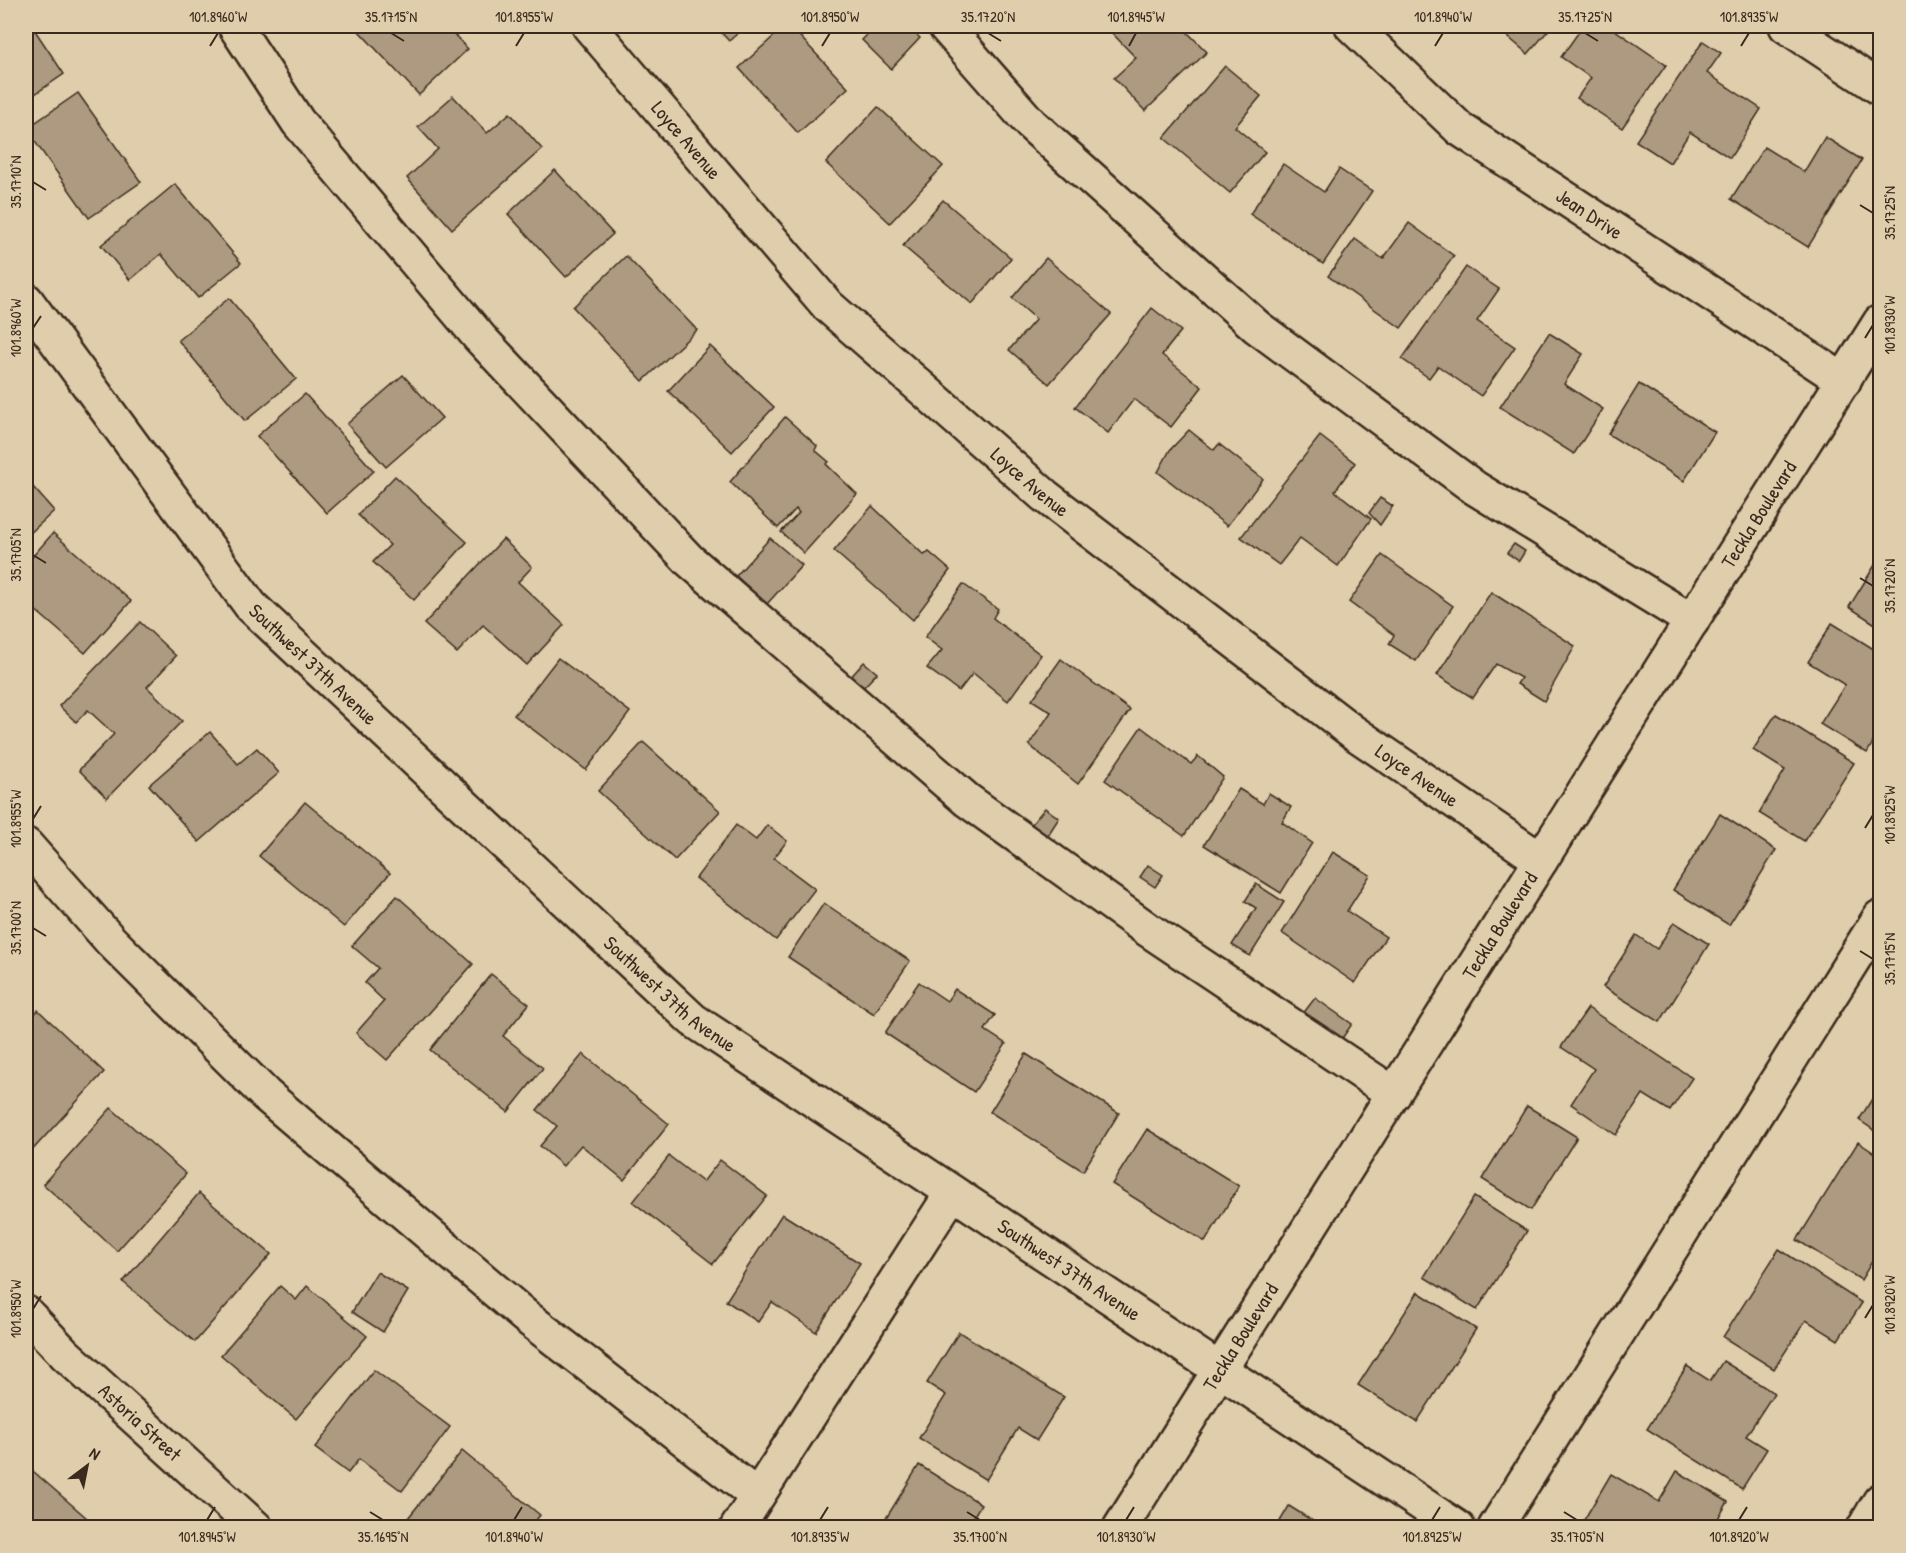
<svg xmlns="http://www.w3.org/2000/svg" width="1906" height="1553" viewBox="0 0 1906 1553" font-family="'Patrick Hand',sans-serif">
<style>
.building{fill:#ad9a80;stroke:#3b2a1e;stroke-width:1.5}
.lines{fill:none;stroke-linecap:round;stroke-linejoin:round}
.minor-casing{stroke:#3b2a1e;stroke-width:38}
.major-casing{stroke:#3b2a1e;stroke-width:38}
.minor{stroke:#e0cdab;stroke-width:33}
.major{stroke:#e0cdab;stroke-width:33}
.ticks{fill:none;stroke:#3b2a1e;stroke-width:2}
.labels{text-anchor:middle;stroke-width:4.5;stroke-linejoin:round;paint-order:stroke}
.street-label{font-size:20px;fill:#3b2a1e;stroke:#e0cdab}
.neatline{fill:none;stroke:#3b2a1e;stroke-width:2}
.ticks-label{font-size:15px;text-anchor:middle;fill:#3b2a1e}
</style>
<rect width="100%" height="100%" fill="#e0cdab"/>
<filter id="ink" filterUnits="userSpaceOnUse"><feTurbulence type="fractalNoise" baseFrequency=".0167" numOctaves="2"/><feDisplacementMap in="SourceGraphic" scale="12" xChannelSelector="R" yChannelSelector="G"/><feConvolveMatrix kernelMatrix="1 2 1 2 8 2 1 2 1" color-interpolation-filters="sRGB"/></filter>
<g filter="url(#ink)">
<g class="building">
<path d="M26 26H32L64 74 26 100Z"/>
<path d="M363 26H446L468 49 419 95 358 30Z"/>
<path d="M715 26H746L729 41Z"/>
<path d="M785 26H790L848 88 798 133 739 68Z"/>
<path d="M876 26H907L920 38 891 69 862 40Z"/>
<path d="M1041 26H1056L1050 33Z"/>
<path d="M1089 26H1101L1096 32Z"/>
<path d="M1119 26H1181L1207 52 1145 111 1114 78 1136 58 1112 33Z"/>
<path d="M1495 26H1552L1528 54Z"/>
<path d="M1583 26H1609L1666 65 1622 128 1577 98 1591 78 1561 57Z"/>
<path d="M1703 41 1721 53 1707 73 1761 109 1730 158 1690 132 1670 163 1636 141Z"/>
<path d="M1225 66 1261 96 1235 127 1265 152 1230 193 1164 138Z"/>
<path d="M78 93 141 182 89 218 26 129Z"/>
<path d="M453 96 487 133 510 113 542 149 452 229 407 178 438 149 418 127Z"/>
<path d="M878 107 943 166 890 223 826 163Z"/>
<path d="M1825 137 1862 160 1808 247 1731 199 1764 147 1804 172Z"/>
<path d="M1283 164 1324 192 1339 169 1372 191 1323 264 1250 214Z"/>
<path d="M555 170 613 234 566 277 508 214Z"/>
<path d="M175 184 241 263 198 298 161 254 130 280 101 245Z"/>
<path d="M943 200 1011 258 972 304 903 246Z"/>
<path d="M1409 223 1454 256 1401 328 1328 276 1355 239 1383 259Z"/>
<path d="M626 256 697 330 643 381 573 307Z"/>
<path d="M1046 258 1111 314 1049 384 1009 350 1036 319 1012 298Z"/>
<path d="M1466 267 1499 289 1477 321 1515 347 1481 396 1438 366 1429 378 1402 359Z"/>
<path d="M229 298 296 379 245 421 178 340Z"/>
<path d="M1152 308 1181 331 1162 355 1202 387 1171 427 1134 399 1108 433 1075 407Z"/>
<path d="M1549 333 1583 354 1564 384 1603 409 1574 454 1500 407Z"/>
<path d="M710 346 774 407 732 452 668 391Z"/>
<path d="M403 375 442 418 386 467 347 424Z"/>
<path d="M1639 384 1715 432 1684 481 1608 434Z"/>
<path d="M305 394 374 471 327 513 257 436Z"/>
<path d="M785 417 817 446 815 450 829 462 826 464 857 494 804 553 781 532 799 513 796 509 778 528 730 482Z"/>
<path d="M1189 430 1214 450 1219 444 1263 479 1227 526 1158 472 1170 450Z"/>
<path d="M1320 436 1355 463 1335 491 1371 519 1338 566 1300 538 1279 565 1241 537Z"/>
<path d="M395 476 467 542 414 600 373 562 390 545 358 515Z"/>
<path d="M26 479 54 511 26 537Z"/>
<path d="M1380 498 1393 506 1380 525 1369 513Z"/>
<path d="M872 506 924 555 929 552 950 570 913 620 834 551Z"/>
<path d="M53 533 131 601 85 653 26 602V564Z"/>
<path d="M770 538 802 565 767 604 736 576Z"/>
<path d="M503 539 532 567 518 582 564 625 527 665 483 625 457 653 424 624Z"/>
<path d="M1514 544 1525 551 1519 561 1507 553Z"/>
<path d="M1382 555 1453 606 1416 661 1389 644 1394 635 1349 602Z"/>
<path d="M1880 557V627L1849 607Z"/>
<path d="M963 584 998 609 993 618 1041 655 1008 701 973 673 959 691 927 668 942 650 925 637Z"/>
<path d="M1491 592 1575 646 1544 701 1517 684 1521 678 1496 664 1473 698 1437 675Z"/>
<path d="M140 622 176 656 147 687 182 721 107 798 79 770 114 734 88 710 76 722 59 706Z"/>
<path d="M1832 623 1880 653V730L1867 753 1820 724 1845 685 1808 662Z"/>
<path d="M558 658 630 712 586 770 514 715Z"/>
<path d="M1061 659 1130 710 1078 784 1029 745 1051 712 1032 700Z"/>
<path d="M864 662 877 673 861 690 849 679Z"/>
<path d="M1776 714 1854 763 1804 841 1759 813 1785 770 1753 750Z"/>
<path d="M1141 727 1191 764 1198 756 1223 777 1184 836 1105 780Z"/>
<path d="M210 732 238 764 257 748 279 773 199 842 149 785Z"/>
<path d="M643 742 720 811 675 860 598 791Z"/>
<path d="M1239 789 1263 804 1269 793 1291 807 1282 822 1312 843 1281 893 1204 845Z"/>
<path d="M305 802 390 873 344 927 259 856Z"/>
<path d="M1045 808 1059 818 1046 838 1031 825Z"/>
<path d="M1720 814 1776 850 1729 925 1673 890Z"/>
<path d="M736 825 756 840 767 825 787 841 774 858 815 889 776 940 696 878Z"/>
<path d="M1333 852 1370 875 1347 911 1386 937 1355 983 1282 933Z"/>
<path d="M1148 865 1163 875 1155 887 1140 877Z"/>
<path d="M1256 884 1284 902 1250 956 1232 945 1256 908 1245 901Z"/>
<path d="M397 896 473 964 387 1060 356 1033 384 1001 365 983 378 968 352 946Z"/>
<path d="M824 903 910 961 874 1014 788 957Z"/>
<path d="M1674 922 1709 944 1660 1022 1603 987 1636 935 1657 949Z"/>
<path d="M491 974 529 1004 503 1036 543 1068 508 1112 430 1050Z"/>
<path d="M919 982 947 1001 955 989 995 1015 985 1030 1006 1044 974 1092 885 1033Z"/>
<path d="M1315 998 1352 1024 1341 1040 1302 1015Z"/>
<path d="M1588 1008 1692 1078 1670 1111 1643 1094 1616 1135 1571 1104 1594 1069 1561 1047Z"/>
<path d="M38 1010 104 1072 26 1157V1024Z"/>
<path d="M583 1054 669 1124 624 1180 581 1145 563 1166 540 1146 557 1126 537 1110Z"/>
<path d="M1026 1054 1119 1113 1083 1171 990 1112Z"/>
<path d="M1880 1086V1134L1859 1120Z"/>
<path d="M1527 1106 1577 1137 1531 1210 1482 1179Z"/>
<path d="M111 1108 186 1174 117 1251 43 1184Z"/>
<path d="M1147 1129 1239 1186 1205 1242 1112 1184Z"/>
<path d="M1858 1142 1880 1157V1248L1861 1280 1797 1240Z"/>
<path d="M669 1156 703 1182 720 1160 767 1196 713 1264 633 1202Z"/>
<path d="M199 1193 271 1254 195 1342 123 1282Z"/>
<path d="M1474 1197 1527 1231 1477 1310 1424 1277Z"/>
<path d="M782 1214 860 1263 816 1332 772 1302 758 1322 726 1301Z"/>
<path d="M1779 1249 1862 1303 1838 1340 1806 1320 1774 1369 1723 1337Z"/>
<path d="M377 1272 408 1291 383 1332 352 1312Z"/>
<path d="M280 1286 296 1300 307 1286 367 1336 296 1419 221 1355Z"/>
<path d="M1418 1292 1476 1329 1417 1422 1358 1385Z"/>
<path d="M959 1332 1064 1397 1037 1440 1018 1428 986 1480 919 1438 946 1395 927 1383Z"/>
<path d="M1723 1361 1774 1393 1746 1436 1767 1449 1742 1489 1647 1429 1687 1366 1710 1381Z"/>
<path d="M374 1370 450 1427 402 1491 359 1459 348 1473 315 1448Z"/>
<path d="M462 1451 540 1515 530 1528H419L408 1518Z"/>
<path d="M26 1465 95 1525 92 1528H26Z"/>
<path d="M919 1465 981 1504 967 1528H880Z"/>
<path d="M1677 1471 1728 1502 1712 1528H1586L1581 1525 1611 1474 1659 1502Z"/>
<path d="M1289 1506 1324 1528H1276Z"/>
</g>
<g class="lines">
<defs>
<g id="minor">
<path d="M235 26 298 122 480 338 689 560 967 800 1147 929 1394 1094"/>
<path id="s1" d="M589 26 828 306 1045 496 1353 732 1541 860"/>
<path d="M945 26 1031 124 1257 327 1475 488 1692 621"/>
<path id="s2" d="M1352 26 1460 129 1844 381"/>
<path d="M1786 26 1880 88"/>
<path id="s3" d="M26 300 251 606 693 1020 1458 1528"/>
<path d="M26 845 111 941 266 1095 525 1316 757 1496"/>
<path id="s4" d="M26 1313 65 1354 256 1528"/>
<path d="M737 1528 952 1193"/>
<path d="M1495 1528 1880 917"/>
<path d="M1864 1528 1880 1501"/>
</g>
<g id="major">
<path id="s5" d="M1120 1528 1880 322"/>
</g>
</defs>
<use href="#minor" class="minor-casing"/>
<use href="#major" class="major-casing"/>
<use href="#minor" class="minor"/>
<use href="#major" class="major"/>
</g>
</g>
<path class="ticks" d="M391 33 404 41M988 33 1001 41M1585 33 1598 41M210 46 218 33M516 46 524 33M822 46 830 33M1129 46 1136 33M1435 46 1443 33M1741 46 1749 33M33 182 46 190M1860 205 1873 213M33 328 41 316M1865 338 1873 325M33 555 46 563M1860 578 1873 586M33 819 41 806M1865 828 1873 815M33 928 46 936M1860 951 1873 959M33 1309 41 1296M1865 1318 1873 1305M370 1512 383 1520M967 1512 980 1520M1564 1512 1577 1520M207 1520 215 1507M514 1520 522 1507M820 1520 828 1507M1126 1520 1134 1507M1432 1520 1440 1507M1739 1520 1747 1507"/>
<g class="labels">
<g class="street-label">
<text dy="7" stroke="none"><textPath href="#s1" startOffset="150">Loyce Avenue</textPath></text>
<text dy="7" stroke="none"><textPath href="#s2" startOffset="304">Jean Drive</textPath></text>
<text dy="7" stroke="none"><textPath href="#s1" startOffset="636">Loyce Avenue</textPath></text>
<text dy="7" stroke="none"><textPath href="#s5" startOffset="1198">Teckla Boulevard</textPath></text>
<text dy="7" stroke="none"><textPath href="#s3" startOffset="465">Southwest 37th Avenue</textPath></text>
<text dy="7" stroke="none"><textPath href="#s1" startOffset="1122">Loyce Avenue</textPath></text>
<text dy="7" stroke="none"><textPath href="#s5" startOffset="712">Teckla Boulevard</textPath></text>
<text dy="7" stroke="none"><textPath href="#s3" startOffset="951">Southwest 37th Avenue</textPath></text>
<text dy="7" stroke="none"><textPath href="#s3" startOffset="1437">Southwest 37th Avenue</textPath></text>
<text dy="7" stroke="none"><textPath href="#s5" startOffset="226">Teckla Boulevard</textPath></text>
<text dy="7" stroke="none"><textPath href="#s4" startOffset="158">Astoria Street</textPath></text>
</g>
</g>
<rect width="1906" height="1553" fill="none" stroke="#e0cdab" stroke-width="66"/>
<g transform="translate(87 1466) rotate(32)" stroke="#e0cdab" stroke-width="4.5" paint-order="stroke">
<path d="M0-4.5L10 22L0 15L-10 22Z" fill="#3b2a1e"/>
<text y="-9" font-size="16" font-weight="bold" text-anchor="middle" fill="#3b2a1e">N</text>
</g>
<rect x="33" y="33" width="1840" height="1487" class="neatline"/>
<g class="ticks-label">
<text x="218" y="22">101.8960°W</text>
<text x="391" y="22">35.1715°N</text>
<text x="524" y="22">101.8955°W</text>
<text x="830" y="22">101.8950°W</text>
<text x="988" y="22">35.1720°N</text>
<text x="1136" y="22">101.8945°W</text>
<text x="1443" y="22">101.8940°W</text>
<text x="1585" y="22">35.1725°N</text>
<text x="1749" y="22">101.8935°W</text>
<text transform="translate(16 182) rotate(-90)" y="5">35.1710°N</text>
<text transform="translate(1890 213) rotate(-90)" y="5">35.1725°N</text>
<text transform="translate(1890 325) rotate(-90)" y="5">101.8930°W</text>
<text transform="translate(16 328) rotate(-90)" y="5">101.8960°W</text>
<text transform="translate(16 555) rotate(-90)" y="5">35.1705°N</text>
<text transform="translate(1890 586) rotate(-90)" y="5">35.1720°N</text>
<text transform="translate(1890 815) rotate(-90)" y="5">101.8925°W</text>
<text transform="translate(16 819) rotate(-90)" y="5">101.8955°W</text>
<text transform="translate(16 928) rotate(-90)" y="5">35.1700°N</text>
<text transform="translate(1890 959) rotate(-90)" y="5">35.1715°N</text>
<text transform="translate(1890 1305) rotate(-90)" y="5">101.8920°W</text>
<text transform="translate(16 1309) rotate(-90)" y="5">101.8950°W</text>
<text x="207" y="1542">101.8945°W</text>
<text x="383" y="1542">35.1695°N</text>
<text x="514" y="1542">101.8940°W</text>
<text x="820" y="1542">101.8935°W</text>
<text x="980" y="1542">35.1700°N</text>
<text x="1126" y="1542">101.8930°W</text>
<text x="1432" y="1542">101.8925°W</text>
<text x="1577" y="1542">35.1705°N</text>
<text x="1739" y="1542">101.8920°W</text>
</g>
</svg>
